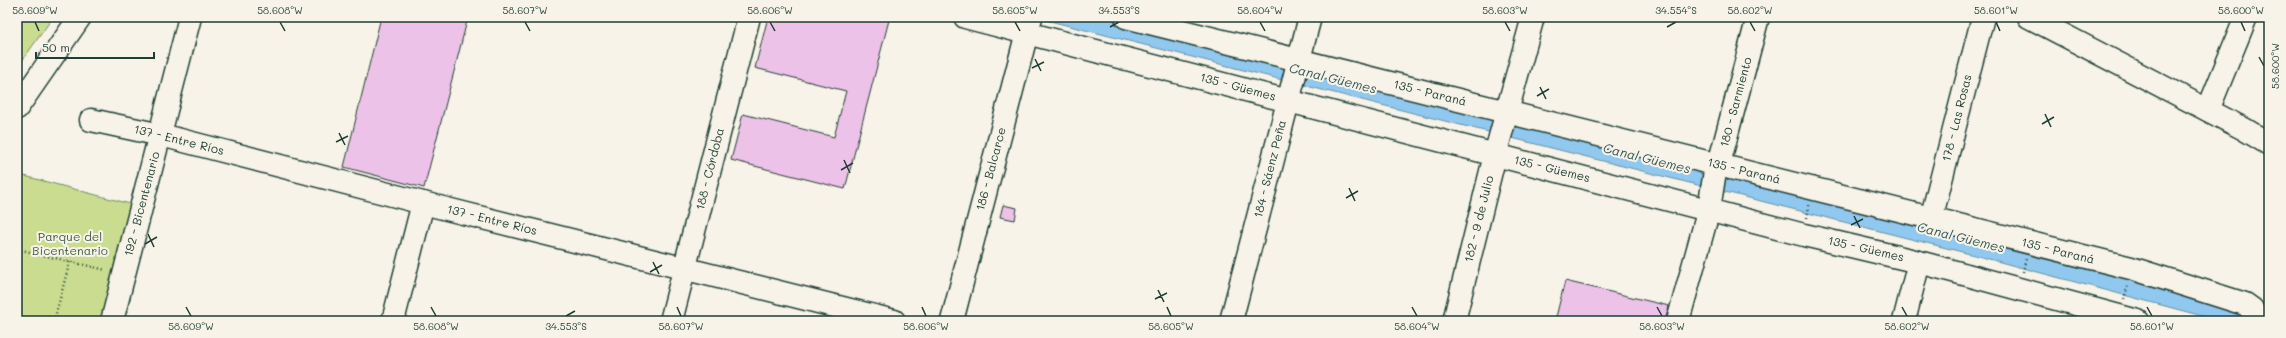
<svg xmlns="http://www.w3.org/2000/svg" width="2286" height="338" viewBox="0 0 2286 338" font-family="Mali,sans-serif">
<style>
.green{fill:#cadc90;stroke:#748c62}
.water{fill:#91c8ef;stroke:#6390a4}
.building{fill:#edc2e8;stroke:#1f3d34}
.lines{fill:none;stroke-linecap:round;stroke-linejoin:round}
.minor-casing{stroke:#1f3d34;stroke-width:25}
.path{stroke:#1f3d34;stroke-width:2.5;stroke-dasharray:1 3;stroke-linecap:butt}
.minor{stroke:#f7f3e8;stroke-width:22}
.ticks{fill:none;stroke:#1f3d34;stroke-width:1.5}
.labels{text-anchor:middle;stroke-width:4;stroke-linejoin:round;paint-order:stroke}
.street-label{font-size:12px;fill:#1f3d34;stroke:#f7f3e8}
.park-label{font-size:12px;fill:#415d46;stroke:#f7f3e8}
.water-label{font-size:13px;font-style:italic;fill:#365959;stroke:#f7f3e8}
.neatline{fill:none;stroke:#1f3d34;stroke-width:1.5}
.ticks-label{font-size:10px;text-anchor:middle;fill:#1f3d34}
</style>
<rect width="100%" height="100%" fill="#f7f3e8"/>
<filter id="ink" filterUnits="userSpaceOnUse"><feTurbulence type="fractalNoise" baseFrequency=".025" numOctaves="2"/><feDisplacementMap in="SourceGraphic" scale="8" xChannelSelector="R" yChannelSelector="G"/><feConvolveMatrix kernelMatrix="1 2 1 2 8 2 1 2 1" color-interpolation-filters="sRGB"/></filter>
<g filter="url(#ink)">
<g class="green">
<path d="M17 17H53L17 68Z"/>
<path d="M17 174 134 205 104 321H17Z"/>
</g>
<path class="water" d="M1034 17H1104L1775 190 2174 289 2242 313 2240 321H2221L1974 255Z"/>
<g class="building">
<path d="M381 17H468L424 188 344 167Z"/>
<path d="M768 17H876L889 20 845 189 731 160 743 114 834 137 846 91 755 68Z"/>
<path d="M1003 205 1017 208 1015 220 1000 217Z"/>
<path d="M1565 281 1669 306 1665 321H1555Z"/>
</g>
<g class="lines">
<defs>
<g id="minor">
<path d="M965 17 1804 235 1919 262 2138 321"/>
<path d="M1126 17 2131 268 2245 304 2252 309 2258 321"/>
<path d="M2029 17 2244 129 2269 144"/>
<path d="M17 108 80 17"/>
<path d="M2208 110 2246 17"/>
<path d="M91 120 161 135 423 203 894 321"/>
<path d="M1931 219 1983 17"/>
<path d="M112 321 190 17"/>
<path d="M393 321 423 203"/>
<path d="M671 321 749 17"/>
<path d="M952 321 1031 17"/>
<path d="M1231 321 1310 17"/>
<path d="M1454 321 1495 155 1533 17"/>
<path d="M1678 321 1709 209 1715 171 1719 164 1758 17"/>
<path d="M1904 321 1919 262"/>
</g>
</defs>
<use href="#minor" class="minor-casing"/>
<g class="path">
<path d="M1807 218 1809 205"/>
<path d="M17 249 106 270"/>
<path d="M2023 272 2026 259"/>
<path d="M2124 299 2128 285"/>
<path d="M54 321 70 261"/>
</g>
<use href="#minor" class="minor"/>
</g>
</g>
<path class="ticks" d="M35 22 39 31M280 22 285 31M525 22 530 31M770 22 775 31M1015 22 1020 31M1260 22 1265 31M1505 22 1510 31M1750 22 1755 31M1996 22 2000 31M2241 22 2245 31M1110 27 1119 22M1667 27 1676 22M2259 57 2264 66M1035 59 1041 71M1032 68 1044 62M1540 87 1546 99M1537 96 1549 89M2045 114 2051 127M2042 124 2054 117M339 133 345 145M336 142 348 136M844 160 850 173M841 170 853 163M1349 188 1355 201M1346 198 1358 191M1854 216 1860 228M1851 225 1863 219M148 234 154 247M145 244 157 237M653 262 659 274M650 272 662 265M1158 290 1164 302M1155 299 1167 293M186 307 191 316M431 307 436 316M677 307 681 316M922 307 926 316M1167 307 1171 316M1412 307 1417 316M1657 307 1662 316M1902 307 1907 316M2147 307 2152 316M566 316 575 311"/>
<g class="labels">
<g class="street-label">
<text transform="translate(1238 87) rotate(15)" y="4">135 - Güemes</text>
<text transform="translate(1430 93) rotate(14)" y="4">135 - Paraná</text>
<text transform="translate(1736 102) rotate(-75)" y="4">180 - Sarmiento</text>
<text transform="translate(1957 118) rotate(-76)" y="4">178 - Las Rosas</text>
<text transform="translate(179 140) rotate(14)" y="4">137 - Entre Ríos</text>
<text transform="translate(710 169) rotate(-76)" y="4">188 - Córdoba</text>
<text transform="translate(991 169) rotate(-75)" y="4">186 - Balcarce</text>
<text transform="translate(1270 169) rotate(-76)" y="4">184 - Sáenz Peña</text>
<text transform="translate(1552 169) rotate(14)" y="4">135 - Güemes</text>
<text transform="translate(1744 171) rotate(14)" y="4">135 - Paraná</text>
<text transform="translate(142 204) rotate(-75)" y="4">192 - Bicentenario</text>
<text transform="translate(1479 219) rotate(-76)" y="4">182 - 9 de Julio</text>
<text transform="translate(492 220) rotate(14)" y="4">137 - Entre Ríos</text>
<text transform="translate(1866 249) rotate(13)" y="4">135 - Güemes</text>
<text transform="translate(2058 251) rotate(14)" y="4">135 - Paraná</text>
</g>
<g class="park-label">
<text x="70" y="241">Parque del<tspan x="70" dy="14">Bicentenario</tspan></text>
</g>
<g class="water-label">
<text transform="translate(1333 78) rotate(14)" y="5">Canal Güemes</text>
<text transform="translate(1647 158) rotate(14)" y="5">Canal Güemes</text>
<text transform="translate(1961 237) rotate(14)" y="5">Canal Güemes</text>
</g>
</g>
<rect width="2286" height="338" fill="none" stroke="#f7f3e8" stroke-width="44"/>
<path d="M36 52v6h118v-6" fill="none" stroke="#1f3d34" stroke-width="2"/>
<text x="42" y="52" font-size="12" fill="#1f3d34" stroke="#f7f3e8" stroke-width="3" paint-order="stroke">50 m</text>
<rect x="22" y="22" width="2242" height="294" class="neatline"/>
<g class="ticks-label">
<text x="35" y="14">58.609°W</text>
<text x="280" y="14">58.608°W</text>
<text x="525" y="14">58.607°W</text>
<text x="770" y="14">58.606°W</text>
<text x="1015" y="14">58.605°W</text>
<text x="1119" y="14">34.553°S</text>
<text x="1260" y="14">58.604°W</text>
<text x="1505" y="14">58.603°W</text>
<text x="1676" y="14">34.554°S</text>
<text x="1750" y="14">58.602°W</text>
<text x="1996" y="14">58.601°W</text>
<text x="2241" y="14">58.600°W</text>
<text transform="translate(2275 66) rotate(-90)" y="4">58.600°W</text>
<text x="191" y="330">58.609°W</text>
<text x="436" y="330">58.608°W</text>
<text x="566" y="330">34.553°S</text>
<text x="681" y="330">58.607°W</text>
<text x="926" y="330">58.606°W</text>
<text x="1171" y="330">58.605°W</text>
<text x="1417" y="330">58.604°W</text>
<text x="1662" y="330">58.603°W</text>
<text x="1907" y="330">58.602°W</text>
<text x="2152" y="330">58.601°W</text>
</g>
</svg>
